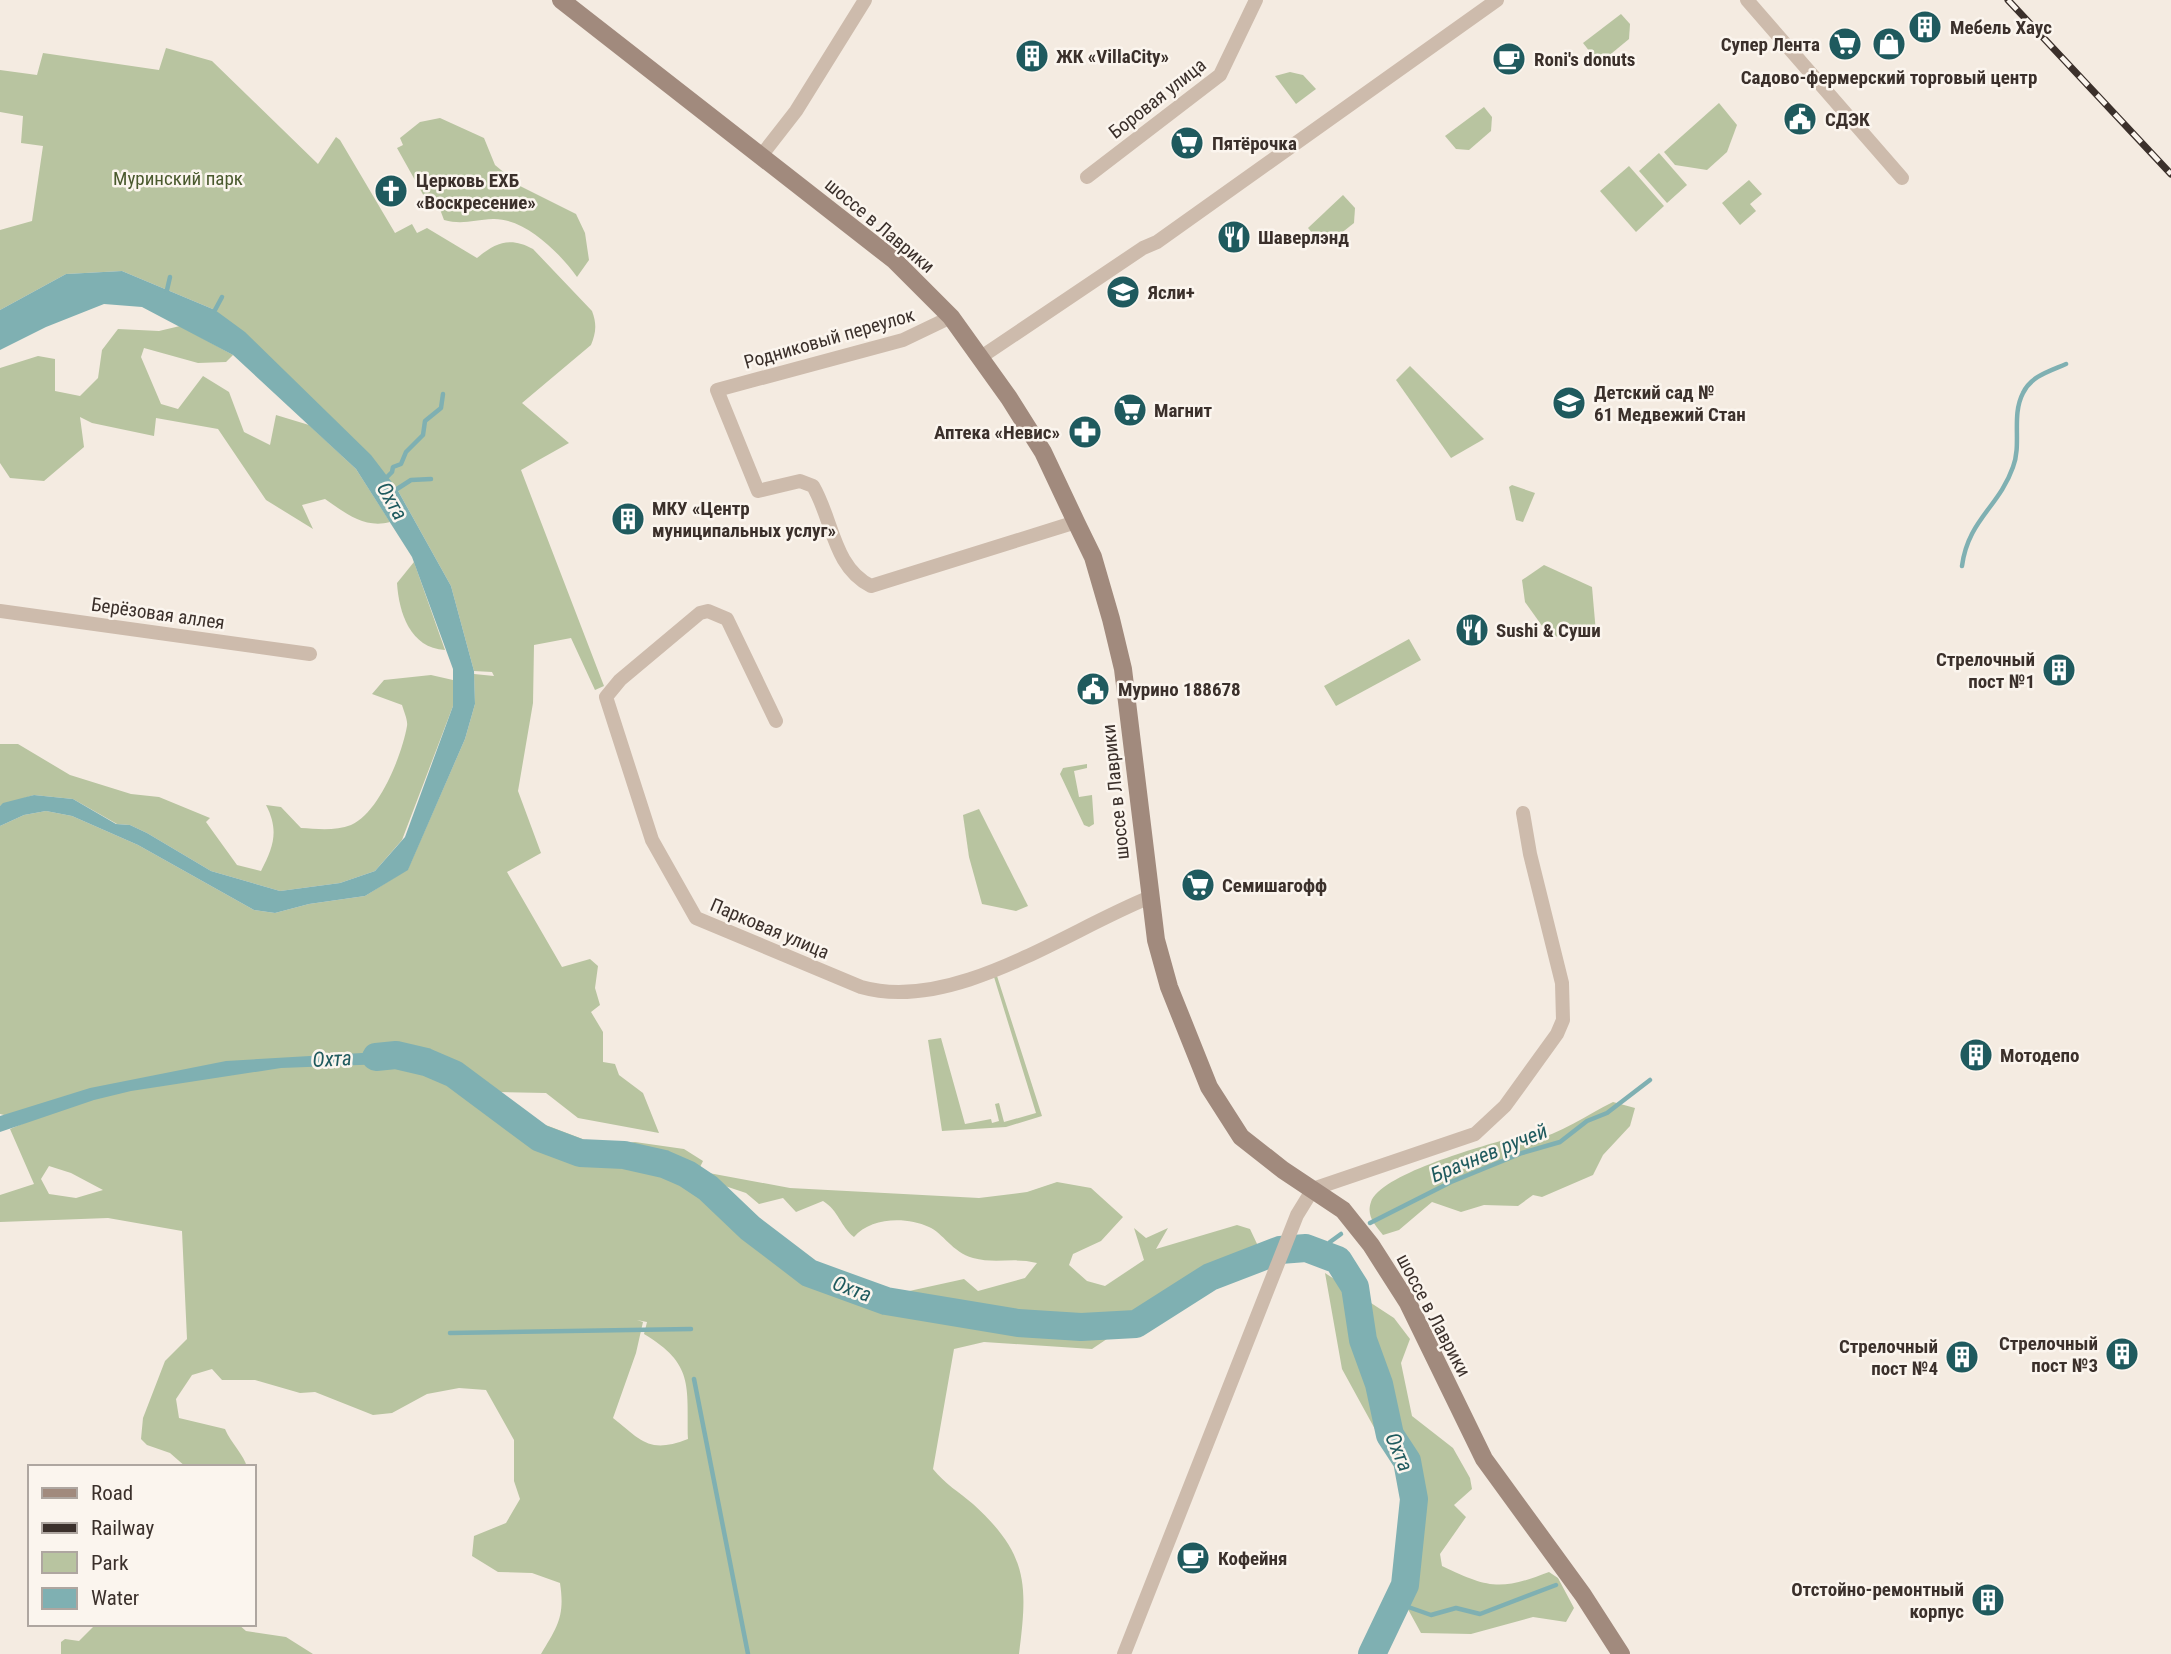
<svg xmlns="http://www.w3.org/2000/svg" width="2171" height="1654" viewBox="0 0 2171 1654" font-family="'Roboto Condensed',sans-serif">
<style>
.green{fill:#b8c4a0;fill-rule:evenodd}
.water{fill:#7fb0b2}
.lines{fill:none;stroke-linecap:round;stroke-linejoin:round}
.stream{stroke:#7fb0b2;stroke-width:4.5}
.river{stroke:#7fb0b2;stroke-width:28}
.street{stroke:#cdbbac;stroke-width:14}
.secondary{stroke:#a18a7d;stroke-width:18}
.rail-casing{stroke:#3b302b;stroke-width:7}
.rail{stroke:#fbf5ee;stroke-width:4.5;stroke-dasharray:13;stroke-linecap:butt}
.labels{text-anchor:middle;stroke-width:5;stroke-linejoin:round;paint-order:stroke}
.poi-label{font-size:19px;font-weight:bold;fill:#3b302b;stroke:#fbf5ee;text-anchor:start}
.street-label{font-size:19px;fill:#3b302b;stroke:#fbf5ee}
.park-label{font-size:19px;fill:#4a5a2e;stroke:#fbf5ee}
.water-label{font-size:21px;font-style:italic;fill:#1f5a5e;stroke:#fbf5ee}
</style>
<rect width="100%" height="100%" fill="#f4ebe1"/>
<g class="green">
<path d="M1621 14 1630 24 1629 39 1606 58 1594 57 1583 43Z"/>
<path d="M166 48 212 61 318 164 336 137 340 140 395 233 412 224 417 233 427 228 477 258C495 243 510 236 533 249L592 311C597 324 596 333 591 345L522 403 569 443 521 470 604 686 595 690 571 638 534 645 533 703 518 791 541 853 507 872 562 967 590 959 598 966 595 988 600 1005 591 1012 603 1032V1062L615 1064 619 1075 643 1093 659 1133 578 1118 546 1093 496 1092 484 1086 522 1116 601 1146 635 1142 684 1149 703 1161 698 1171 790 1188 979 1198 1027 1192 1057 1182 1091 1188 1123 1217 1101 1241 1073 1254 1069 1265 1087 1281 1105 1286 1144 1260 1134 1228 1146 1238 1168 1228 1156 1249 1237 1225 1250 1229 1258 1246 1220 1263 1092 1349 984 1342 954 1349 933 1469C945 1484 959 1492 973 1504 1028 1554 1028 1584 1019 1654H541C558 1626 565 1616 560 1583L532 1573 498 1572 472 1556 474 1536 506 1523 520 1499 514 1481V1440L486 1390 459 1388 427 1394 392 1413 373 1415 315 1392 300 1393 255 1380H222L212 1369 192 1375 176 1399 179 1418 225 1429C231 1443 244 1455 247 1467H186L170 1453 147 1445 141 1439 143 1418 165 1361 187 1339 182 1231 108 1218 0 1222V1195L34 1184 10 1129 29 1121 0 1114V826L24 815 46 811 72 816 138 845 254 910 275 913 309 904 365 896 408 869 465 739 475 704 474 674 494 676 492 672 474 671 451 586 397 489 215 310 122 271 66 274 0 310V230L32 221 43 146 21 143 23 116 0 112V70L37 75 43 53 159 70ZM49 1166 71 1173 103 1190 76 1198 49 1194 41 1179ZM713 1182 746 1193 759 1204 783 1198 796 1212 823 1201C839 1211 840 1226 854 1237 870 1218 905 1216 929 1227 943 1233 952 1252 973 1258 995 1264 1015 1257 1037 1263L1025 1278 978 1291 964 1279 891 1295 812 1267 783 1243 774 1249 751 1235 722 1209ZM637 1320 647 1322 644 1334C694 1364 687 1385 688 1439 649 1454 642 1441 613 1418L636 1353 643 1322Z"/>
<path d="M1290 72 1303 75 1316 89 1296 104 1275 76Z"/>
<path d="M1719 103 1737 125 1727 152 1707 170 1675 165 1664 152Z"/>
<path d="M1484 107 1492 117 1491 131 1469 150 1456 149 1445 136Z"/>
<path d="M440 118 484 138 495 165 520 186 576 214 585 233 589 260 577 277C560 253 525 218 493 219 474 220 462 225 444 220L438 204 430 207 397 148 403 145 400 138 420 122Z"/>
<path d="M1659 153 1687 185 1667 203 1639 171Z"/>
<path d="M1629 166 1664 206 1636 232 1600 191Z"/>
<path d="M1749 180 1762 194 1750 204 1756 211 1740 225 1722 203Z"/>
<path d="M1343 195 1355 208 1354 223 1330 242H1320L1308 228Z"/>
<path d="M180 326 233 355 226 362 198 363 144 348 141 357 161 404 178 409 203 376 229 392 244 432 270 445 276 415 309 425 356 469 390 522C365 529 345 513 325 499L302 505 313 529 266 500 218 429 156 418 154 436 92 423 80 417 84 447 44 481 10 478 0 463V368L38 356 55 359V391L80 396 98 378 102 350 118 329 159 331Z"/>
<path d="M1410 366 1484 439 1451 458 1396 380Z"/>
<path d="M1512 485 1535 493 1523 522 1516 520 1509 487Z"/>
<path d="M414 562 445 650C410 648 399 613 397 583Z"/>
<path d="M1544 565 1592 587 1596 633 1550 637 1525 602 1522 580Z"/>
<path d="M1409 639 1421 660 1336 706 1324 686Z"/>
<path d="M431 675 453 680V706L402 840 375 871 340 883 280 891 211 871 147 833 130 825 117 824 73 799 34 795 0 806V744H18L70 775 131 794 159 797 210 818 206 822 237 865 261 871C274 846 279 830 266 805L281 807 301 828C317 829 336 831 351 825 379 813 402 755 407 726 408 720 404 712 402 705L372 694 384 680Z"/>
<path d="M1087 764V768L1074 771 1079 797 1092 795 1094 824 1089 827 1084 825 1060 774 1063 768Z"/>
<path d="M979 809 1028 906 1016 911 982 904 969 857 963 815Z"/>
<path d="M997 976 1042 1116 1006 1127 942 1131 928 1040 941 1038 965 1124 991 1119 992 1123 999 1121 995 1104 999 1103 1004 1122 1036 1113 994 977Z"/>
<path d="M1613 1102 1635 1108 1630 1126 1603 1155 1593 1175 1542 1197 1533 1195 1518 1206 1484 1205 1461 1212 1432 1202 1399 1230 1383 1235C1375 1225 1366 1216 1371 1202 1380 1175 1476 1148 1504 1140 1513 1138 1522 1143 1531 1141 1560 1134 1587 1115 1613 1102Z"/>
<path d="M1325 1273 1394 1318 1410 1339 1401 1363 1412 1416 1453 1448 1470 1478 1472 1489 1454 1505 1466 1517 1440 1554 1442 1566C1488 1588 1500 1591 1549 1572L1558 1578 1574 1608 1566 1622 1533 1617 1471 1634 1421 1633 1392 1580 1404 1540 1410 1493 1342 1369Z"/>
<path d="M96 1624H238L246 1631 286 1637 313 1654H61V1642L65 1639 79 1641Z"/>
</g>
<g class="water">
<path d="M122 271 215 310 245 332 371 455 397 489 451 586 474 671 475 704 465 739 408 870 365 896 309 904 275 913 254 910 138 845 72 816 46 811 24 815 0 826V806L3 803 34 795 73 799 116 824 130 825 147 833 211 871 280 891 340 883 375 871 405 837 453 706V669L412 557 356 469 233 355 142 307 104 304 46 327 0 350V310L66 274Z"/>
<path d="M379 1052 417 1059 385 1064 281 1068 131 1091 94 1100 0 1132V1116L90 1088 226 1061Z"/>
</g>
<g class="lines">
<g class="stream">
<path d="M167 290 170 277"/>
<path d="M215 310 222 297"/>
<path d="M387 477 392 472 393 467 401 464 406 452 423 435 425 421 441 408 443 394"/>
<path d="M397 489 411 480 431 479"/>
<path d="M1962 566C1968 520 1999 507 2013 467 2022 444 2011 416 2023 393 2031 376 2050 371 2066 364"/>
<path d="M1370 1223 1451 1182 1522 1153 1560 1142 1587 1121 1607 1113 1650 1080"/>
<path d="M1324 1253 1330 1242 1341 1234"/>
<path d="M450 1333 691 1329"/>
<path d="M694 1379 748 1654"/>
<path d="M1397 1603 1431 1615 1456 1608 1480 1614 1556 1585"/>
</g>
<path class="river" d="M376 1057 396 1055 426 1062 454 1074 540 1138 580 1153 624 1155 664 1164 687 1174 708 1188 750 1228 809 1273 886 1301 1018 1323 1081 1327 1136 1324 1210 1277 1280 1250 1306 1248 1338 1260 1355 1287 1363 1340 1379 1384 1390 1435 1407 1461 1414 1499 1405 1585 1372 1654"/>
<g class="street">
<path d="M1747 0 1902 178"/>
<path d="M761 156 796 111 865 0"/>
<path d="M1087 177 1220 75 1256 0"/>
<path d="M951 317 903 340 717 390 758 491 800 481 813 486C833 520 833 567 871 586L1076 522"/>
<path d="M981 357 1143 248 1157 242 1497 0"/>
<path d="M0 611 310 654"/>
<path d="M776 721 727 619 708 611 700 613 620 680 606 697 652 840 696 918 861 987C953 1013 1064 932 1148 898"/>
<path d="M1124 1654 1297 1215 1313 1189 1475 1134 1505 1106 1557 1034 1563 1020 1562 983 1530 854 1523 813"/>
</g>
<path class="secondary" d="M561 0 894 260 951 317 1009 398 1043 452 1076 522 1093 557 1111 619 1123 669 1156 940 1169 987 1209 1087 1241 1137 1283 1170 1343 1210 1371 1245 1408 1303 1484 1459 1583 1595 1621 1654"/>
<defs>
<path id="rail" d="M2008 0 2171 174"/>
</defs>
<use href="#rail" class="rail-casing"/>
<use href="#rail" class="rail"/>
</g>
<defs>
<symbol id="building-disc" viewBox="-11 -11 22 22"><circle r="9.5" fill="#1f5a5e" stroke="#fbf5ee"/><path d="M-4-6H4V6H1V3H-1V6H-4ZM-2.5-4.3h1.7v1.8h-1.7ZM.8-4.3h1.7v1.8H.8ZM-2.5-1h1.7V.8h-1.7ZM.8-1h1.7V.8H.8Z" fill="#fff"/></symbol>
<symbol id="supermarket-disc" viewBox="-11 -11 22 22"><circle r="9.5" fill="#1f5a5e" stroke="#fbf5ee"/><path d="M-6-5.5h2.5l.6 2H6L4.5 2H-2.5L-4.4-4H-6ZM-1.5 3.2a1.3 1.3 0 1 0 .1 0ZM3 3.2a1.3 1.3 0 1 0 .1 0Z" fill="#fff"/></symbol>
<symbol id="shop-disc" viewBox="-11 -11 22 22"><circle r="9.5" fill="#1f5a5e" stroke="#fbf5ee"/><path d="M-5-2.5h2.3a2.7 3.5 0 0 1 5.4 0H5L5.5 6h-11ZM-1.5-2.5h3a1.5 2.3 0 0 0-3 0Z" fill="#fff"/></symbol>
<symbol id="cafe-disc" viewBox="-11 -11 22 22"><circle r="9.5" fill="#1f5a5e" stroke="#fbf5ee"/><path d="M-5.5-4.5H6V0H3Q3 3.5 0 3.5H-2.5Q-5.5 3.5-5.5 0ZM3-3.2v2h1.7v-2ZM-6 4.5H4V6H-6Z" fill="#fff"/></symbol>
<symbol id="civic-disc" viewBox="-11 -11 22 22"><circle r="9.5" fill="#1f5a5e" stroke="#fbf5ee"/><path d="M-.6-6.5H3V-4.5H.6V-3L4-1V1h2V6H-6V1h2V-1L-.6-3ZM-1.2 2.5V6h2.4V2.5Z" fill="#fff"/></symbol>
<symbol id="church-disc" viewBox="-11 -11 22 22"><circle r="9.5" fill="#1f5a5e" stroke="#fbf5ee"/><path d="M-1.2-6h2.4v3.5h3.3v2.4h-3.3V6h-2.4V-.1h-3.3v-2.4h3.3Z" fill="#fff"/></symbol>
<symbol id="restaurant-disc" viewBox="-11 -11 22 22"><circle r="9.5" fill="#1f5a5e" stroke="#fbf5ee"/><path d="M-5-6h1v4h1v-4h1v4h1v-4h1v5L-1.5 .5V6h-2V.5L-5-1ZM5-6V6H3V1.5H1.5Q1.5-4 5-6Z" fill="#fff"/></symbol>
<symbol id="school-disc" viewBox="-11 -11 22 22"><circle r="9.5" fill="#1f5a5e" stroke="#fbf5ee"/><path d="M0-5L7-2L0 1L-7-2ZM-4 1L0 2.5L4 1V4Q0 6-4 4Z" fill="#fff"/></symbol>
<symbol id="pharmacy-disc" viewBox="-11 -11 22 22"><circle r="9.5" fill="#1f5a5e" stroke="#fbf5ee"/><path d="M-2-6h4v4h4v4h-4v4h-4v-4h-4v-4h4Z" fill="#fff"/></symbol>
</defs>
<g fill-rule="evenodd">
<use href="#building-disc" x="1906" y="8" width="38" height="38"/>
<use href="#supermarket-disc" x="1826" y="25" width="38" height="38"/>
<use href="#shop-disc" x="1870" y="25" width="38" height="38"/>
<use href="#building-disc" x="1013" y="37" width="38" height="38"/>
<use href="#cafe-disc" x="1490" y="40" width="38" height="38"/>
<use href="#civic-disc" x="1781" y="100" width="38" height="38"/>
<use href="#supermarket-disc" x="1168" y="124" width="38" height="38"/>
<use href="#church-disc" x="372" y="172" width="38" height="38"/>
<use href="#restaurant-disc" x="1215" y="218" width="38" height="38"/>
<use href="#school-disc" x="1104" y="273" width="38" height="38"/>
<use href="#school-disc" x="1550" y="384" width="38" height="38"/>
<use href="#supermarket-disc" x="1111" y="391" width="38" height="38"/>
<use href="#pharmacy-disc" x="1066" y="413" width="38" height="38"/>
<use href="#building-disc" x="609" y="500" width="38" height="38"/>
<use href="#restaurant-disc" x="1453" y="611" width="38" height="38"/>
<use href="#building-disc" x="2040" y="651" width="38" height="38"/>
<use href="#civic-disc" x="1074" y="670" width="38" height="38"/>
<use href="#supermarket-disc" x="1179" y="866" width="38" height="38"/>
<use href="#building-disc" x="1957" y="1036" width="38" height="38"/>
<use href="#building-disc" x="2103" y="1335" width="38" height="38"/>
<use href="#building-disc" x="1943" y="1338" width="38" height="38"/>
<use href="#cafe-disc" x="1174" y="1539" width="38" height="38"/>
<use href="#building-disc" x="1969" y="1581" width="38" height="38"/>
</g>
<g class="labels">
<g class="poi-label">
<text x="1950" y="34">Мебель Хаус</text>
<text x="1820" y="51" text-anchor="end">Супер Лента</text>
<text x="1056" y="63">ЖК «VillaCity»</text>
<text x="1534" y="66">Roni's donuts</text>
<text x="1889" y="84" text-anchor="middle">Садово-фермерский торговый центр</text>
<text x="1825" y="126">СДЭК</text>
<text x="1212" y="150">Пятёрочка</text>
<text x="416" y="187">Церковь ЕХБ<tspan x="416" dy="22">«Воскресение»</tspan></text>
<text x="1258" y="244">Шаверлэнд</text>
<text x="1148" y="299">Ясли+</text>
<text x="1594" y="399">Детский сад №<tspan x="1594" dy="22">61 Медвежий Стан</tspan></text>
<text x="1154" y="417">Магнит</text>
<text x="1060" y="439" text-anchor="end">Аптека «Невис»</text>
<text x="652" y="515">МКУ «Центр<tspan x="652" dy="22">муниципальных услуг»</tspan></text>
<text x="1496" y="637">Sushi &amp; Суши</text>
<text x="2035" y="666" text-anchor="end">Стрелочный<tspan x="2035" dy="22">пост №1</tspan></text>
<text x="1118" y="696">Мурино 188678</text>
<text x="1222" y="892">Семишагофф</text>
<text x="2000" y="1062">Мотодепо</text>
<text x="2098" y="1350" text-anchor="end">Стрелочный<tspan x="2098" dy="22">пост №3</tspan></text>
<text x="1938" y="1353" text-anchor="end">Стрелочный<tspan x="1938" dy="22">пост №4</tspan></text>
<text x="1218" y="1565">Кофейня</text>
<text x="1964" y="1596" text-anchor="end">Отстойно-ремонтный<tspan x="1964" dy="22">корпус</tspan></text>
</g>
<g class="street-label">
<text transform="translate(1157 98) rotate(-38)" y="7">Боровая улица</text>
<text transform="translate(880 225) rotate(40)" y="7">шоссе в Лаврики</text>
<text transform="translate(829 338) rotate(-16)" y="7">Родниковый переулок</text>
<text transform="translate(158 613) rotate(8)" y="7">Берёзовая аллея</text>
<text transform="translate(1115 792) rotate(-96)" y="7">шоссе в Лаврики</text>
<text transform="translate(770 928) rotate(23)" y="7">Парковая улица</text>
<text transform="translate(1434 1315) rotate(62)" y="7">шоссе в Лаврики</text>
</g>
<g class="park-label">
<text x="178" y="185">Муринский парк</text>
</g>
<g class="water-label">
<text transform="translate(392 501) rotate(60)" y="7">Охта</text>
<text transform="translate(332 1059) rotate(-3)" y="7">Охта</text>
<text transform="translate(1489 1153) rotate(-22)" y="7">Брачнев ручей</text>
<text transform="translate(852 1289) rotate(20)" y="7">Охта</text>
<text transform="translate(1399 1452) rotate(67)" y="7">Охта</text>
</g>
</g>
<rect x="28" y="1465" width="228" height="161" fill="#fbf5ee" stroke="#aea6a0" stroke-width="2"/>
<rect x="42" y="1488" width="35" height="10" fill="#a18a7d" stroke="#aea6a0" stroke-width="2"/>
<text x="91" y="1500" font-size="21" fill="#3b302b">Road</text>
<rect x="42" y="1523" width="35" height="10" fill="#3b302b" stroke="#aea6a0" stroke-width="2"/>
<text x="91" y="1535" font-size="21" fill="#3b302b">Railway</text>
<rect x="42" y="1552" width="35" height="21" fill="#b8c4a0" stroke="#aea6a0" stroke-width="2"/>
<text x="91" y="1570" font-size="21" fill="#3b302b">Park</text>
<rect x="42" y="1588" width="35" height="21" fill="#7fb0b2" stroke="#aea6a0" stroke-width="2"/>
<text x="91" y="1605" font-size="21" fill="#3b302b">Water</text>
</svg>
